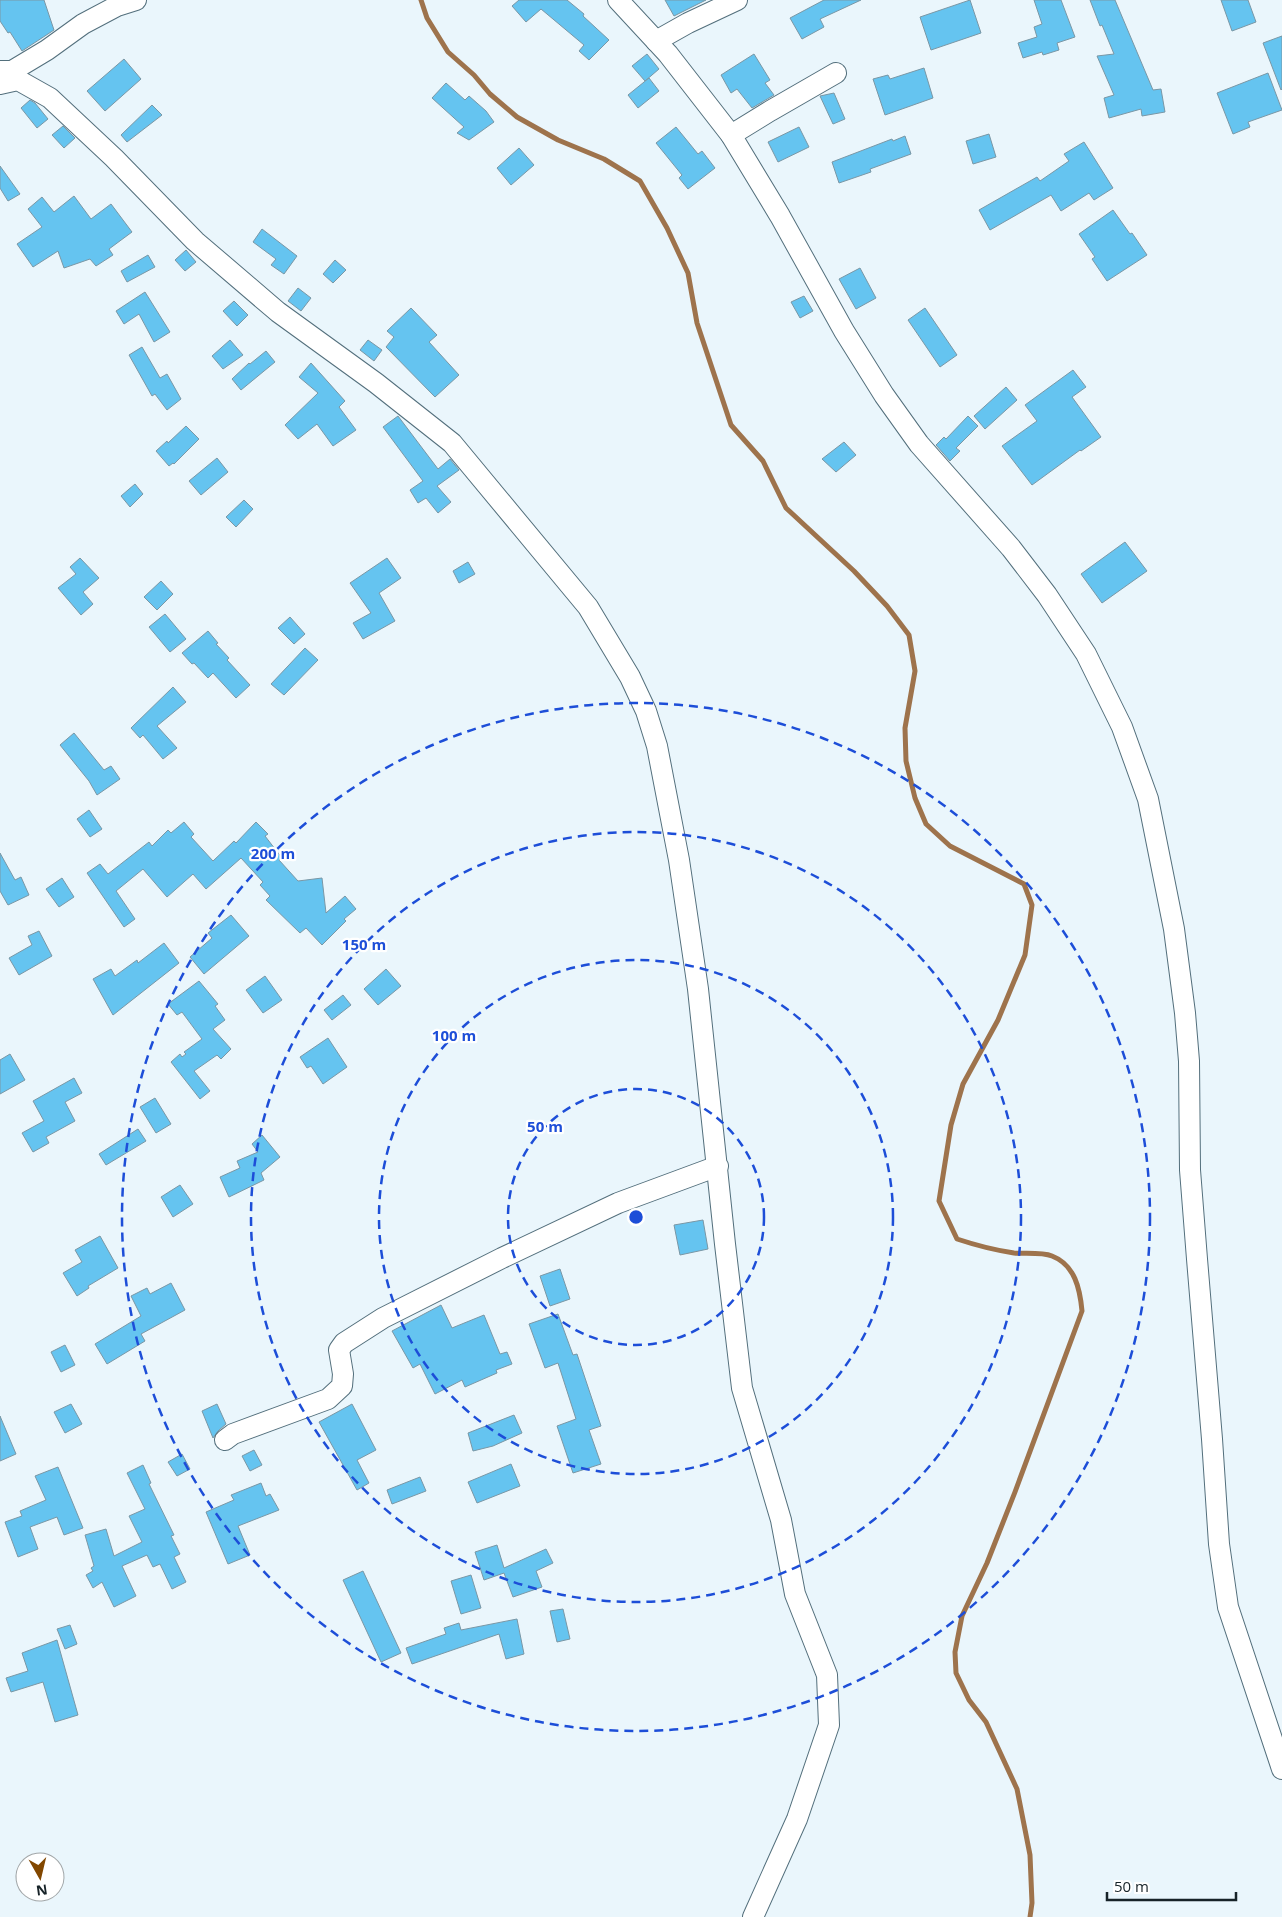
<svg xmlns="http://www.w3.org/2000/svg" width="1282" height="1917" viewBox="0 0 1282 1917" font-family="'Open Sans',sans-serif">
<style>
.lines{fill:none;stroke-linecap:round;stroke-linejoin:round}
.stream{stroke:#9e734c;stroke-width:5}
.building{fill:#65c4f0;stroke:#7a97a5}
.street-casing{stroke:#536f7c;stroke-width:22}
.street{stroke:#fff;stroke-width:20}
.ring{fill:none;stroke:#1d4ed8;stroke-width:2.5;stroke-dasharray:9 6}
.centre{fill:#1d4ed8;stroke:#fff;stroke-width:2.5}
.ring-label{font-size:15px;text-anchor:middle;font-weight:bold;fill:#1d4ed8;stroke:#fff;stroke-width:4.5;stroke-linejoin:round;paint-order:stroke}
</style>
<rect width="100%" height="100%" fill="#eaf6fc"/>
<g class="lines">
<path class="stream" d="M421 0 427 18 448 52 474 75 490 94 517 117 558 140 604 159 640 181 667 228 688 273 697 323 731 425 763 461 786 508 854 571 887 606 909 635 915 671 905 728 906 761 915 798 926 824 950 846 1024 884 1032 905 1025 955 998 1020 963 1084 951 1125 939 1201 957 1239C975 1245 994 1250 1014 1253 1025 1254 1042 1252 1052 1256 1075 1265 1080 1289 1082 1311L1015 1492 987 1563 962 1616 955 1652 956 1673 969 1700 986 1722 1017 1789 1030 1855 1032 1903 1030 1917"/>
</g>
<g class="building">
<path d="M0 0H44L54 30 22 51 10 32 8 33 0 21Z"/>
<path d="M519 0H567L584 14 583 16 609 40 589 60 579 51 584 45 541 9 526 22 512 6Z"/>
<path d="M665 0H706L674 16Z"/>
<path d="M824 0H861L820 19 824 27 802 39 790 18Z"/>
<path d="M970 0 981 33 931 50 920 17Z"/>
<path d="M1034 0H1061L1075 37 1057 43 1059 50 1043 55 1042 52 1023 58 1018 43 1037 37 1034 27 1042 24Z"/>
<path d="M1090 0H1115L1153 90 1161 89 1165 112 1142 116 1141 109 1109 118 1104 98 1114 95 1097 56 1114 54 1102 25 1100 26Z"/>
<path d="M1221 0H1248L1256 22 1232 31Z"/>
<path d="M1282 36V89L1281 90 1263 43Z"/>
<path d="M647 54 659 69 645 81 632 66Z"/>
<path d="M754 54 770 80 765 83 774 95 752 108 737 89 731 93 721 75Z"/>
<path d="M124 59 141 79 105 111 87 91Z"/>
<path d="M924 68 933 98 885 115 873 79 888 75 890 79Z"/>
<path d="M1268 73 1282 110 1248 122 1250 127 1233 134 1217 93Z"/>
<path d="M649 78 659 91 638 108 628 95Z"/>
<path d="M446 83 465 100 469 96 486 111 494 122 469 140 457 133 464 127 432 98Z"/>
<path d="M834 93 845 119 833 124 820 96Z"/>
<path d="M30 100 35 103 48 119 37 128 21 108Z"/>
<path d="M152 105 162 115 127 142 121 135Z"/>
<path d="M63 126 75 138 64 148 52 135Z"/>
<path d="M676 127 698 154 702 151 715 168 688 189 679 178 682 175 656 143Z"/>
<path d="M799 127 809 147 778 162 768 142Z"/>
<path d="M989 134 996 157 973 164 966 141Z"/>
<path d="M905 136 911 154 870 169 871 172 839 183 832 162 892 139 893 141Z"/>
<path d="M1084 142 1113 188 1094 200 1089 193 1061 211 1051 195 990 230 979 210 1037 177 1040 181 1069 161 1064 154Z"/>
<path d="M519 148 534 165 511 185 497 168Z"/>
<path d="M0 166 20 194 8 201 0 188Z"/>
<path d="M74 196 91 219 111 204 132 232 109 249 113 255 96 266 90 259 64 268 58 251 33 267 17 244 42 227 28 209 42 197 54 212Z"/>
<path d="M1113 210 1130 234 1132 233 1147 255 1107 281 1092 259 1095 257 1079 234Z"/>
<path d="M262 229 297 256 284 274 271 265 276 259 253 242Z"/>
<path d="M186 250 196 262 185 271 175 260Z"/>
<path d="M148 255 155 267 127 282 121 271Z"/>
<path d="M335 260 346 270 333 283 323 274Z"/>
<path d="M860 268 876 298 856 309 839 279Z"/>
<path d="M298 288 311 298 301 311 288 301Z"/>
<path d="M145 292 170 332 154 342 139 314 124 324 116 311Z"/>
<path d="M804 296 813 311 800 318 791 302Z"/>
<path d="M234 301 248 315 237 326 223 311Z"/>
<path d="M411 308 437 335 429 342 459 375 435 397 386 347 394 337 387 331Z"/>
<path d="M925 308 957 355 940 367 908 320Z"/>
<path d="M230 340 243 355 223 369 212 356Z"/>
<path d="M368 340 382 350 374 361 360 350Z"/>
<path d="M142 347 160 378 167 374 181 399 167 410 155 394 152 396 129 355Z"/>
<path d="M266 351 275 362 241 390 232 379 249 363 250 364Z"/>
<path d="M311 363 345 401 339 407 356 430 333 446 317 424 298 439 285 425 318 393 299 377Z"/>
<path d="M1073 370 1086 387 1072 397 1101 437 1081 451 1080 450 1032 485 1002 446 1037 421 1025 405Z"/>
<path d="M1006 387 1017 400 985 429 974 416Z"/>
<path d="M398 416 438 469 450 459 459 470 437 486 451 502 438 513 426 498 418 503 410 490 423 481 383 427Z"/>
<path d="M968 416 978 426 956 448 960 451 950 461 936 445 944 437 946 439Z"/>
<path d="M186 426 199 439 174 464 173 463 169 466 156 451 167 441 168 443Z"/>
<path d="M844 442 856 455 836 472 822 459Z"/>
<path d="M217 458 228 472 201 495 189 481Z"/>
<path d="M135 484 143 494 130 507 121 496Z"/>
<path d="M244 500 253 509 236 527 226 517Z"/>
<path d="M1125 542 1147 571 1102 603 1081 574Z"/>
<path d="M80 558 99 578 83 592 93 604 81 615 58 588 76 574 70 567Z"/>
<path d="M387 558 401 578 379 593 395 621 363 639 353 623 371 613 350 583Z"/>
<path d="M468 562 475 574 459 583 453 571Z"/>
<path d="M161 581 173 594 157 610 144 597Z"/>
<path d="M165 614 186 639 170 652 149 627Z"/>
<path d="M290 617 305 634 294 644 278 628Z"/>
<path d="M208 631 218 643 216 644 229 658 227 660 250 685 236 698 213 673 208 678 194 663 192 664 182 653Z"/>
<path d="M305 648 318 660 284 695 271 684Z"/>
<path d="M173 687 186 702 157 726 177 748 163 759 143 735 140 738 131 728Z"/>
<path d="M74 733 104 770 111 766 120 779 97 795 89 781 60 745Z"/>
<path d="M89 810 102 829 90 837 77 819Z"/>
<path d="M184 822 194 834 191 837 213 861 234 841 236 843 256 822 268 834 265 836 282 858 279 860 298 881 322 878 326 913 345 896 356 909 344 919 346 921 322 945 306 928 300 933 266 900 270 896 260 885 263 882 241 858 206 889 193 874 167 897 143 869 116 891 135 919 124 927 87 873 100 864 108 874 149 842 152 846 168 830 171 833Z"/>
<path d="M0 853 15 880 21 877 29 895 8 905 0 891Z"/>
<path d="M62 878 74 897 59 907 46 889Z"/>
<path d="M231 915 249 936 204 974 190 957 212 938 208 933Z"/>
<path d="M39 931 52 956 19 975 9 958 32 945 28 936Z"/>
<path d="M164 943 179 963 113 1015 93 979 111 969 115 976 137 960 138 963Z"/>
<path d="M386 969 401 986 378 1005 364 989Z"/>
<path d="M265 976 282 1000 263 1013 246 990Z"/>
<path d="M199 981 218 1004 215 1006 225 1020 213 1029 231 1049 221 1059 217 1055 194 1071 210 1091 200 1099 171 1062 180 1054 182 1057 186 1054 184 1052 202 1039 182 1012 177 1015 168 1004Z"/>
<path d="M343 995 351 1005 332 1020 324 1010Z"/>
<path d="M328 1038 347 1067 323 1084 311 1066 307 1068 300 1057Z"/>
<path d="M10 1054 25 1080 0 1094V1060Z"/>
<path d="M74 1078 82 1093 65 1102 75 1121 46 1137 49 1143 33 1152 22 1133 44 1121 33 1101Z"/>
<path d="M155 1098 171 1124 156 1133 140 1107Z"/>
<path d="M138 1129 146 1141 106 1165 99 1154Z"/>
<path d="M262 1135 280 1157 261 1173 264 1180 229 1197 220 1177 240 1168 237 1161 258 1152 252 1144Z"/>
<path d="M180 1185 193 1204 173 1217 161 1197Z"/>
<path d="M703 1220 708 1249 680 1255 674 1225Z"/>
<path d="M100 1236 118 1268 88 1286 89 1288 77 1296 63 1273 82 1262 75 1250Z"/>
<path d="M560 1269 570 1299 550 1306 540 1276Z"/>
<path d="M171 1283 185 1310 141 1334 145 1341 107 1364 95 1344 141 1316 131 1296 147 1288 150 1294Z"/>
<path d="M441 1305 452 1328 484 1315 500 1354 507 1352 512 1364 496 1370 497 1373 465 1387 462 1380 435 1394 420 1364 413 1368 392 1331Z"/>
<path d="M558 1314 573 1355 577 1354 601 1426 589 1430 601 1464 573 1473 557 1426 576 1419 558 1363 545 1368 529 1324Z"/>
<path d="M65 1345 75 1365 61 1372 51 1352Z"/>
<path d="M71 1404 82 1424 65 1433 54 1412Z"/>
<path d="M217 1404 226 1424 218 1431 213 1438 202 1411Z"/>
<path d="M352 1404 376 1450 357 1460 369 1483 357 1490 319 1422Z"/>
<path d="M514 1415 522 1433 493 1446 473 1451 468 1433Z"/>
<path d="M0 1416 16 1454 0 1461Z"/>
<path d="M254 1450 262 1465 250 1471 242 1456Z"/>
<path d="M182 1454 190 1469 177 1476 168 1462Z"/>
<path d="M511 1464 520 1486 477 1503 468 1482Z"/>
<path d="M143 1465 151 1483 149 1484 174 1535 171 1536 180 1554 174 1557 186 1582 172 1589 160 1564 153 1567 147 1555 122 1566 136 1596 114 1607 102 1582 93 1588 86 1575 93 1571 91 1568 94 1566 85 1535 106 1529 114 1556 142 1542 129 1516 145 1509 127 1473Z"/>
<path d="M58 1467 83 1528 64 1535 57 1517 30 1527 38 1549 18 1557 5 1522 22 1516 20 1511 46 1500 35 1476Z"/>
<path d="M420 1477 426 1491 392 1504 387 1490Z"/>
<path d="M261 1483 266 1496 270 1494 279 1510 238 1526 250 1555 228 1564 206 1512 234 1500 231 1495Z"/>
<path d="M497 1545 504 1568 546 1549 553 1563 536 1571 542 1587 513 1597 504 1573 484 1580 475 1552Z"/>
<path d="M363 1571 401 1653 381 1662 343 1580Z"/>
<path d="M471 1575 481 1608 461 1614 451 1581Z"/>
<path d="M563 1609 570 1639 557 1642 550 1611Z"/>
<path d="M517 1619 524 1654 506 1659 499 1634 412 1664 406 1648 446 1634 444 1628 459 1623 461 1630Z"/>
<path d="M70 1625 77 1644 65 1649 57 1629Z"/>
<path d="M57 1640 78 1715 55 1722 43 1682 11 1692 6 1678 28 1671 22 1653Z"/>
</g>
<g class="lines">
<defs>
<g id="street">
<path d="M618 0 668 54 731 135 780 216 844 331 884 395 919 444 1011 548 1047 595 1086 654 1122 727 1148 799 1174 929 1185 1013 1189 1061 1190 1170 1197 1259 1212 1439 1219 1544 1228 1607 1282 1769"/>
<path d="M656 41 688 23 737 0"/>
<path d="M0 71H12L47 50 83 24 117 6 136 0"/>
<path d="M0 84 18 80 50 98 114 158 195 241 278 312 376 383 452 443 588 607 630 677 646 711 657 746 679 860 698 989 725 1244 742 1388 781 1520 795 1594 827 1675 829 1725 797 1819 753 1917"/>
<path d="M731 135 770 111 836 73"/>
<path d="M225 1440 233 1434 328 1399 342 1386 343 1374 339 1350 344 1343 383 1318 502 1258 618 1203 718 1166"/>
</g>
</defs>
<use href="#street" class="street-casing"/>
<use href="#street" class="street"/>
</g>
<g class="ring">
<circle cx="636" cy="1217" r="128"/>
<circle cx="636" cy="1217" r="257"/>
<circle cx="636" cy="1217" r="385"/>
<circle cx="636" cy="1217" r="514"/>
</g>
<circle cx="636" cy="1217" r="8" class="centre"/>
<g class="ring-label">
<text x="273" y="859">200 m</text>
<text x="364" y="950">150 m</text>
<text x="454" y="1041">100 m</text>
<text x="545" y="1132">50 m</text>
</g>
<g transform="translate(40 1877) rotate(172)"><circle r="24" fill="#ffffff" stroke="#a2a7a9"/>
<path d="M0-4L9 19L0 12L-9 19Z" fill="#824700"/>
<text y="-8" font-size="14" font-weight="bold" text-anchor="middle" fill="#172328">N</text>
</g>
<path d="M1107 1892v8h129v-8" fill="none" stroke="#172328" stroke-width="2.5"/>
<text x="1114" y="1892" font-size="15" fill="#172328" stroke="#ffffff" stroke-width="4" paint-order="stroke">50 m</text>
</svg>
